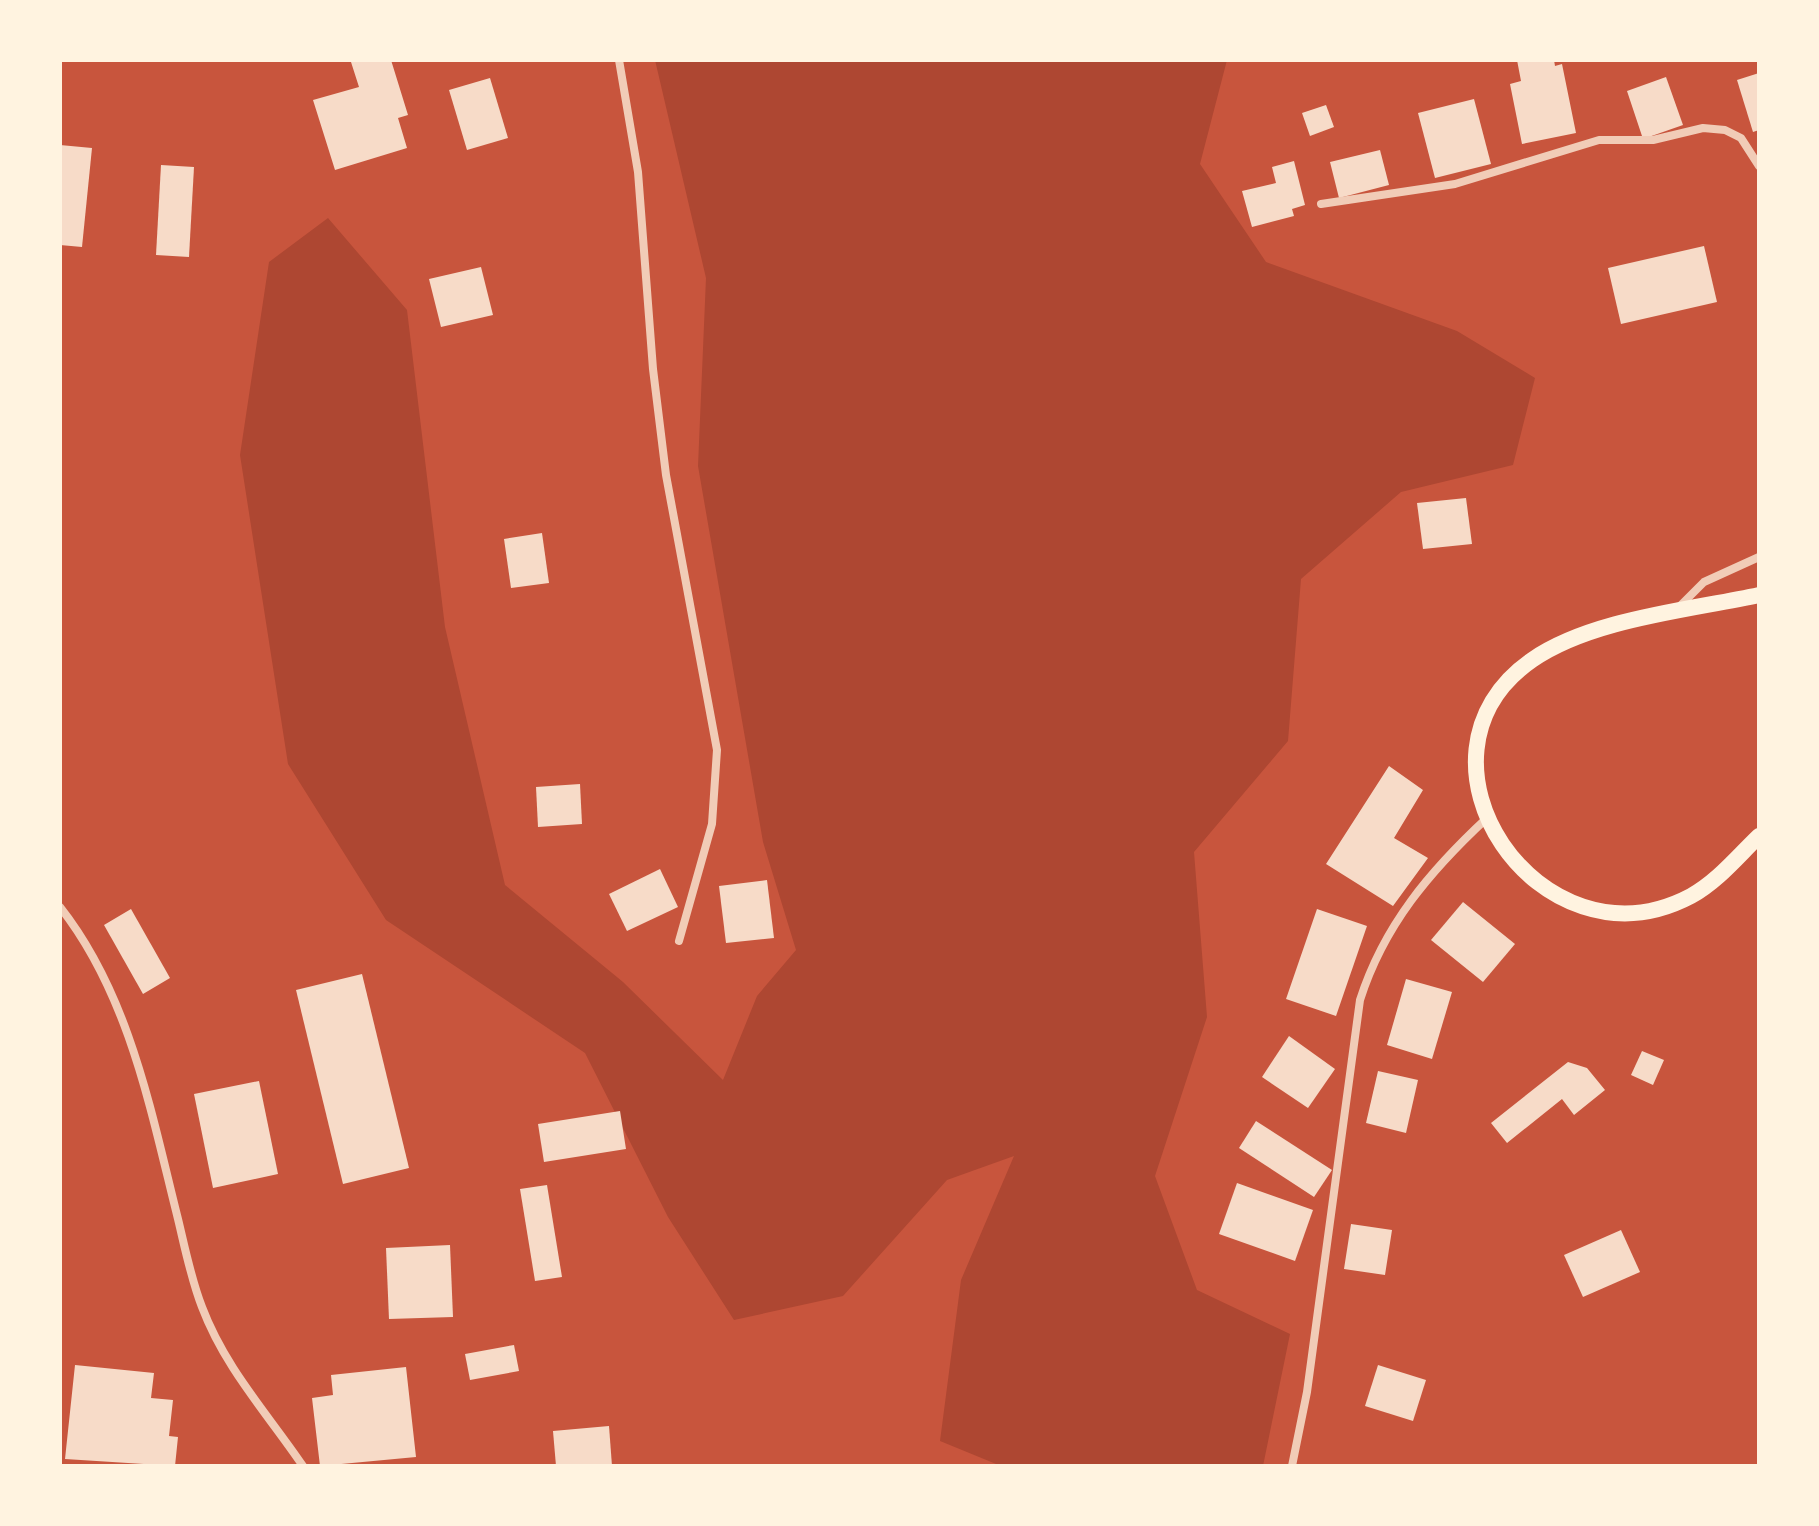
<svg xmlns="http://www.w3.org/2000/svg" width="1819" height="1526" viewBox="0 0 1819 1526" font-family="'Work Sans',sans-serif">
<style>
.green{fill:#ae4732}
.building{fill:#f7dbc8}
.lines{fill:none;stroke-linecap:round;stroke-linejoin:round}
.minor{stroke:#f1ccb7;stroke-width:8}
.secondary{stroke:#fff3e0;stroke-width:16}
</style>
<rect width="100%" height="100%" fill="#c8553d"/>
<path class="green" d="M655 60H1227L1200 164 1266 262 1457 331 1535 378 1513 465 1401 492 1301 579 1288 741 1194 852 1207 1017 1155 1176 1197 1290 1290 1334 1263 1466H1001L940 1441 961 1280 1014 1156 947 1180 843 1296 734 1320 668 1217 585 1053 386 920 288 764 240 455 269 262 328 218 407 310 445 627 505 885 623 982 723 1080 757 996 796 950 763 842 698 466 706 278Z"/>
<g class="building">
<path d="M357 60H391L408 115 398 118 407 148 335 170 313 100 359 87 351 62Z"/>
<path d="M1517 60H1554L1555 66 1562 64 1576 133 1522 144 1510 84 1521 81Z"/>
<path d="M1759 73V130L1753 132 1737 80Z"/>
<path d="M1666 77 1683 125 1643 139 1627 91Z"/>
<path d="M490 78 508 138 467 150 449 90Z"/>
<path d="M1474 99 1491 164 1435 178 1418 113Z"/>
<path d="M1326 105 1334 127 1310 136 1302 113Z"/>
<path d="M60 145 92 148 82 247 60 245Z"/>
<path d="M1380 150 1389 185 1339 198 1330 162Z"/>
<path d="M1294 161 1305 205 1292 209 1294 216 1252 227 1242 191 1276 183 1272 167Z"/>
<path d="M161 165 194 167 189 257 156 255Z"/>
<path d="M1704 246 1717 302 1621 324 1608 268Z"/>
<path d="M481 267 493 315 441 327 429 279Z"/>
<path d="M1466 498 1472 544 1423 549 1417 503Z"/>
<path d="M542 533 549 583 511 588 504 539Z"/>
<path d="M1389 766 1423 790 1394 838 1428 858 1393 906 1326 864Z"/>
<path d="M580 784 582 824 538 827 536 787Z"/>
<path d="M660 869 678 907 627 931 609 894Z"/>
<path d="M767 880 774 938 726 943 719 886Z"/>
<path d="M1463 902 1515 944 1483 982 1431 940Z"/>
<path d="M131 909 170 978 143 994 104 925Z"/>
<path d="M1317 909 1367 926 1336 1016 1286 999Z"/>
<path d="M362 974 409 1168 343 1184 296 990Z"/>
<path d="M1406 979 1452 992 1432 1059 1387 1045Z"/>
<path d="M1289 1036 1335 1069 1308 1108 1262 1077Z"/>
<path d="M1642 1051 1664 1060 1653 1085 1631 1075Z"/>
<path d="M1568 1062 1587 1068 1605 1090 1574 1115 1562 1099 1507 1143 1491 1123Z"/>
<path d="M1378 1071 1418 1080 1406 1133 1366 1123Z"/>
<path d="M259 1081 278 1174 213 1188 194 1094Z"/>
<path d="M620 1111 626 1149 544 1162 538 1124Z"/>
<path d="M1256 1121 1332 1170 1314 1197 1239 1148Z"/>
<path d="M1237 1183 1313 1210 1295 1261 1219 1234Z"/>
<path d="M547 1185 562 1277 535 1281 520 1189Z"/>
<path d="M1351 1224 1392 1230 1385 1275 1344 1269Z"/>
<path d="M1621 1230 1640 1272 1583 1297 1564 1255Z"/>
<path d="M450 1245 453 1317 389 1319 386 1248Z"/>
<path d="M514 1345 519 1371 470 1380 465 1354Z"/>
<path d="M75 1365 154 1373 151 1398 173 1400 169 1436 178 1437 175 1466 65 1459Z"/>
<path d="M1378 1365 1426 1380 1413 1421 1365 1406Z"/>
<path d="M406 1367 416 1457 320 1466 312 1398 333 1395 331 1375Z"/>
<path d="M609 1426 612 1466H556L553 1431Z"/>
</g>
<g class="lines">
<g class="minor">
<path d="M619 60 638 172 653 369 666 475 717 750 712 824 679 941"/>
<path d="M1321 204 1455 184 1599 140H1653L1703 128 1725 130 1741 138 1759 166"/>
<path d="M1677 609 1704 582 1759 557"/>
<path d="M60 907C130 996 151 1112 178 1219 185 1248 191 1279 202 1307 225 1368 267 1413 303 1466"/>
<path d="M1292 1466 1307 1392 1360 1000C1384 925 1430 871 1487 818"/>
</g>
<path class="secondary" d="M1759 595C1690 610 1591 619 1532 660 1392 757 1540 976 1691 896 1718 881 1738 856 1759 836"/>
</g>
<rect width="1819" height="1526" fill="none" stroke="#fff3e0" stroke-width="124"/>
</svg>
